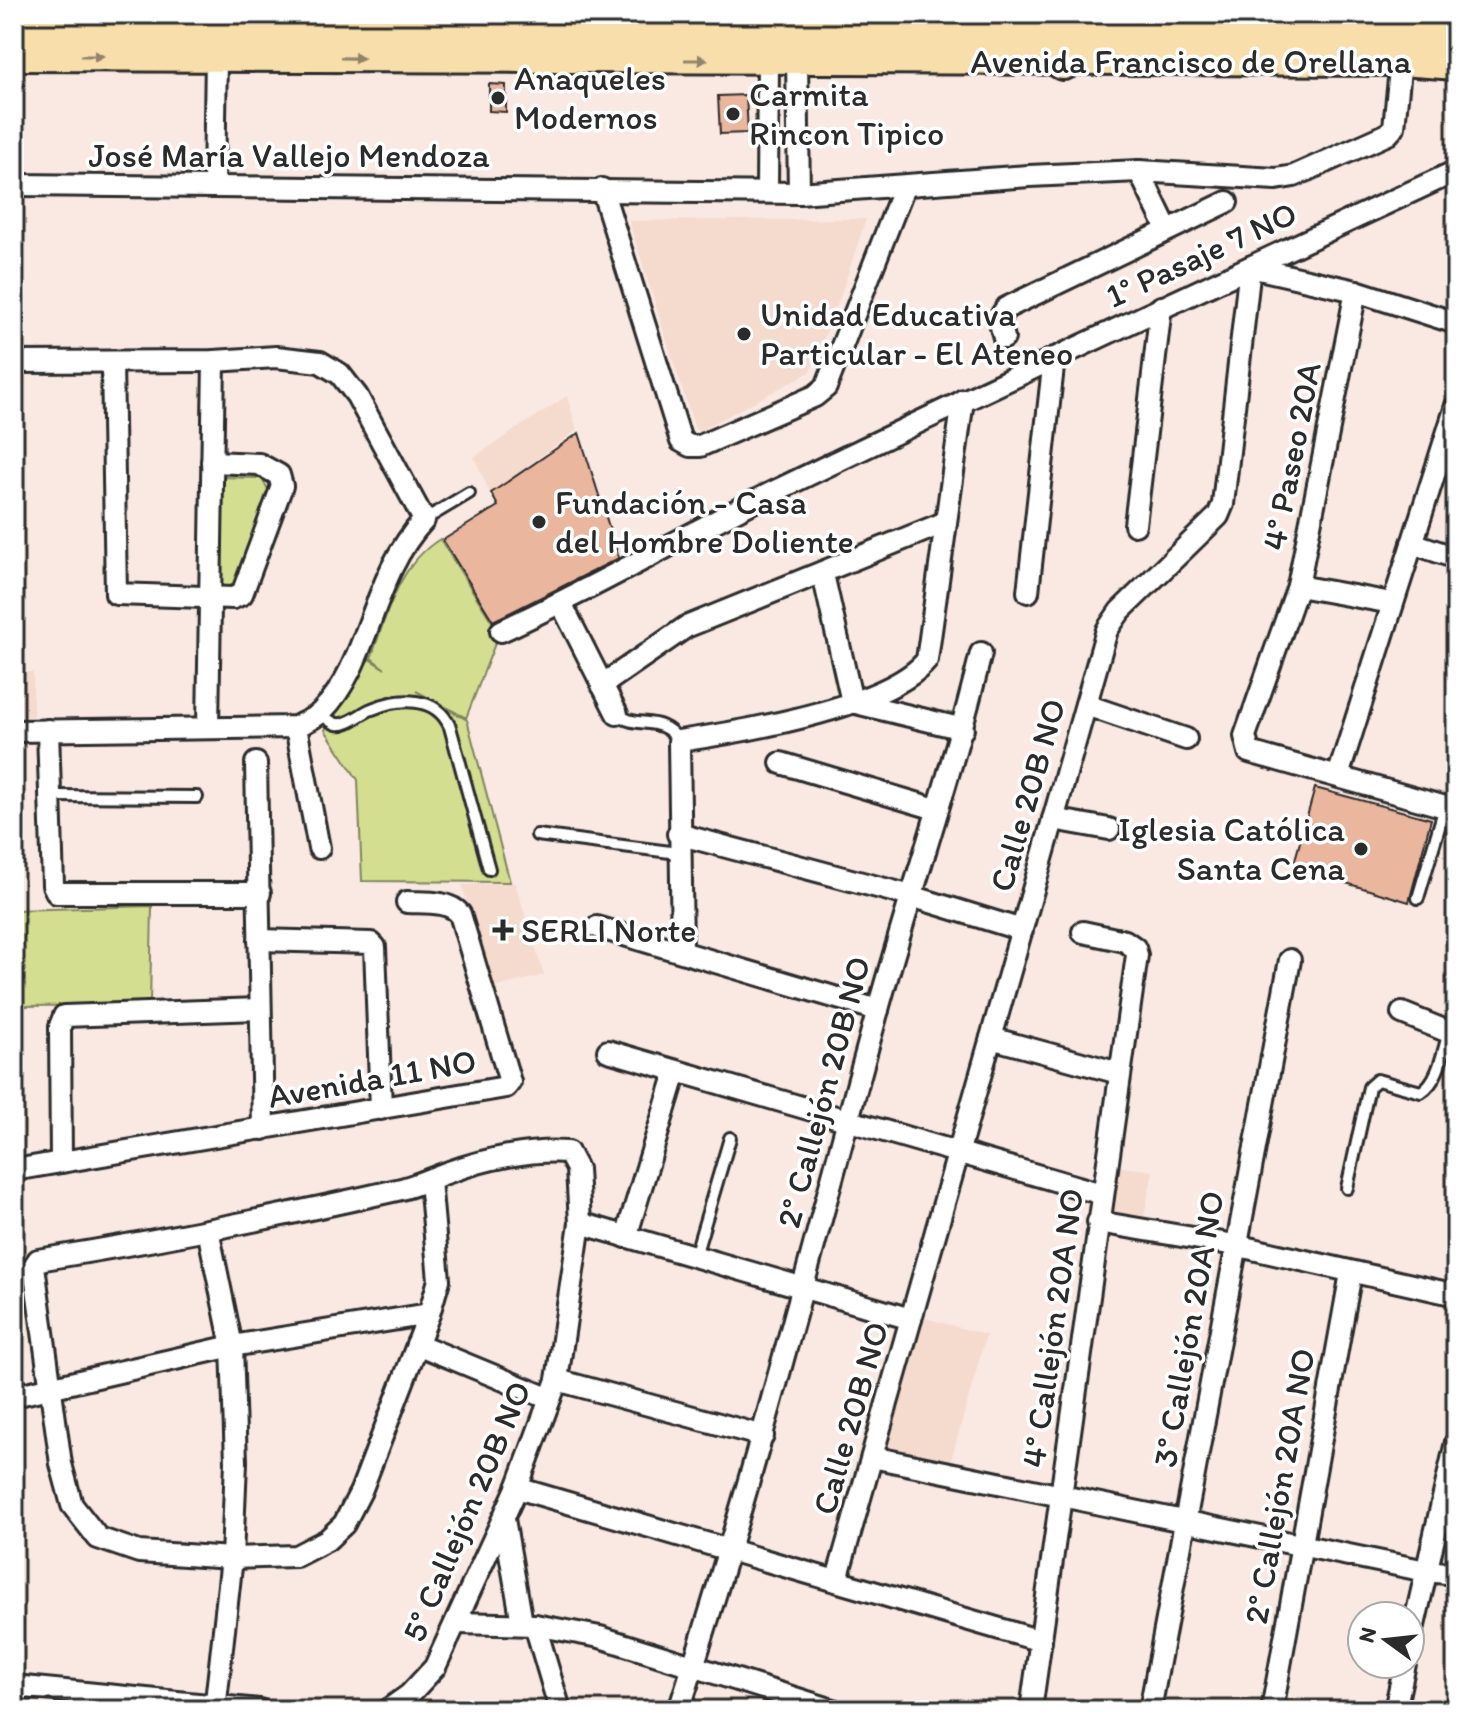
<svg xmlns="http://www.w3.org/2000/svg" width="1470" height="1724" viewBox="0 0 1470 1724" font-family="Itim,sans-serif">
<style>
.built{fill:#f5dace}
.green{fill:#d3de91;stroke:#7f845e;stroke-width:2}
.building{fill:#ebb69e;stroke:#2b2b2b;stroke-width:2}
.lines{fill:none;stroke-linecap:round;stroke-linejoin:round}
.lane-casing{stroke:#2b2b2b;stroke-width:16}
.street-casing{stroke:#2b2b2b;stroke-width:26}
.primary-casing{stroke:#2b2b2b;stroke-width:36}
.highway-casing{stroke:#2b2b2b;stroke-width:40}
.lane{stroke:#fff;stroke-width:10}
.street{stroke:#fff;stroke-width:20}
.primary{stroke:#f8deab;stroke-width:30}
.highway{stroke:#f8deab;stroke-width:34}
.oneway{fill:#92846b}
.poi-dot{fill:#2b2b2b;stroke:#fff;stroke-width:3}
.labels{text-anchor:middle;stroke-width:7;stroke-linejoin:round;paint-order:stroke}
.street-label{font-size:34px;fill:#2b2b2b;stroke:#fff}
.poi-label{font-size:34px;fill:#2b2b2b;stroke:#fff;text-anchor:start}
</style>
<rect width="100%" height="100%" fill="#f9e9e2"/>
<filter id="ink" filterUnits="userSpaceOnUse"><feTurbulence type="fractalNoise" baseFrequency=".0125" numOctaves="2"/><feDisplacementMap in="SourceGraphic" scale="16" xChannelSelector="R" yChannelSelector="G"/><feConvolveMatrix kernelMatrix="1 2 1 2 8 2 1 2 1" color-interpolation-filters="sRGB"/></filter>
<g filter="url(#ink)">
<g class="built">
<path d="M866 219 838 303 810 372 699 431 695 429 629 221Z"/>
<path d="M567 396 577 430 490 493 474 457Z"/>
<path d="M14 672H33V716L14 717Z"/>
<path d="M515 883 544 975 493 988 462 885Z"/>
<path d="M1114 1166 1153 1171 1144 1216 1109 1211Z"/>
<path d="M925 1318 986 1335 950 1464 888 1446Z"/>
</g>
<g class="green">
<path d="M216 477 261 478 270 492 237 588 216 591Z"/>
<path d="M440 539 499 633 466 718 416 691 467 720 510 882 362 881 358 780 325 730 354 677 369 659 385 669 371 658C387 614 398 565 440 539Z"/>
<path d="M152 906 150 1005 16 1006 15 910Z"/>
</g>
<g class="building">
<path d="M489 84 506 85V112L489 111Z"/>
<path d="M746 95 748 133 720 134 718 96Z"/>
<path d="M579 433 619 558 493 621 443 540 498 506 491 493Z"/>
<path d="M1315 788 1431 819 1409 902 1293 867Z"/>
</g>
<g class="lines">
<defs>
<g id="lane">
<path d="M424 520 469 493"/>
<path d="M321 713C325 717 331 723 337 724 348 726 361 713 372 709 399 698 436 695 450 727L489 869"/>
<path d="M617 714C637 730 660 713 679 741"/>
<path d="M50 796 197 797"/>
<path d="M537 835 678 853"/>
<path d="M1418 898 1445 807"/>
<path d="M1347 1188 1369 1087 1377 1080 1421 1092C1439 1081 1443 1051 1449 1032"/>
<path d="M695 1256 730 1138"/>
</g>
<g id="street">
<path d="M797 60 799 193"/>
<path d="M1139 171 1167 229"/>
<path d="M14 185 799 193 1029 176 1139 171 1276 179 1294 176 1388 134 1394 127 1401 60"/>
<path d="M214 185 216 57"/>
<path d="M602 189 681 441 690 446H700L815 396 826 387 904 187"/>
<path d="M767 192 768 60"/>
<path d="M1356 291 1298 586 1392 603"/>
<path d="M1004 338 999 319 1006 308 1227 202"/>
<path d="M14 362 214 361 276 357 320 362 340 374 357 396 424 520C371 576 370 663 322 711 316 718 304 722 296 727L14 731"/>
<path d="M112 362 116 594 233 598 242 594 282 486 279 475 259 464 212 462"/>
<path d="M1135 525 1161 307"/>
<path d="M1412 543 1456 558"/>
<path d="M823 574 852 702 963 729"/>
<path d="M1298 586 1245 736 1249 752 1456 810"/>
<path d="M1028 592 1054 358"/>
<path d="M562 605 617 714"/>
<path d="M501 631C593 589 680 538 771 493 998 383 1227 278 1456 171"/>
<path d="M602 685 686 627 946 522"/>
<path d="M1086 705 1186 739"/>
<path d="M208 726 214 361"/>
<path d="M296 727 319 848"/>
<path d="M48 730 53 885 57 893H260"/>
<path d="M256 763 263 1129"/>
<path d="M781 763 936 809"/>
<path d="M1338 776 1456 406"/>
<path d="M1053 819 1109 829"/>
<path d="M678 834 911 896 1022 930"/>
<path d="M597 927 878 1010"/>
<path d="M259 940 371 943 375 947 381 1109"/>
<path d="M682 951 679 741C740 732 888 708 927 660L963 400"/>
<path d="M1402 1013 1456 1035"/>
<path d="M991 1038 1119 1073"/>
<path d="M608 1051 1102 1194"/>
<path d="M61 1162 60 1026 64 1016 259 1009"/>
<path d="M14 1170 506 1087 510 1082 460 914C448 900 425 903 407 902"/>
<path d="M1098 1222 1235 1245 1456 1295"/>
<path d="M580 1223 911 1319"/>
<path d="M208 1230 232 1346 236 1462 232 1558 215 1710"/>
<path d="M626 1237 676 1072"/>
<path d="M417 1344 550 1399"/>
<path d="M557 1380 763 1436"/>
<path d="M14 1396 232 1346 429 1314"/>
<path d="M872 1457 1426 1571 1456 1574"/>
<path d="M517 1488 1041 1641"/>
<path d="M504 1519 522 1623"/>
<path d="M837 1579 1107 630 1120 611 1218 516 1223 504 1250 267 1356 291 1456 323"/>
<path d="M457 1623 535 1625 600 1637 833 1710"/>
<path d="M535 1625 560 1710"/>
<path d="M1410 1643 1456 1442"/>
<path d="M14 1686 259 1710"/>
<path d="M388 1710 409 1695 435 1667 517 1488 557 1380 580 1223 577 1169 568 1152C531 1149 485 1159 449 1172 431 1178 416 1186 397 1190 278 1217 158 1241 38 1260L34 1266 61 1464 72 1505 98 1538 139 1552 232 1558 296 1556 327 1540 344 1524 361 1491 429 1314 439 1280 430 1181"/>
<path d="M679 1710C754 1480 813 1246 877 1013 910 893 952 774 981 653"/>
<path d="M1031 1710 1137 955 1135 948 1125 941 1083 932"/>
<path d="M1150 1710 1290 960"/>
<path d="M1272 1710 1351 1273"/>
<path d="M1395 1710 1405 1664"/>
</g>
<path id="primary" d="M14 55 1401 60 1456 64"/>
<g id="highway">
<path d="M14 25 1456 33"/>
<path d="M1404 37 1456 63"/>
<path d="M1063 62 1117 37"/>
</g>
</defs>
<use href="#lane" class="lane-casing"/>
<use href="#street" class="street-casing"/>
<use href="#primary" class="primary-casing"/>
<use href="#highway" class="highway-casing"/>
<use href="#lane" class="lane"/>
<use href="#street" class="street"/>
<use href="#primary" class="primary"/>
<use href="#highway" class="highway"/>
</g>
<defs><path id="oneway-solid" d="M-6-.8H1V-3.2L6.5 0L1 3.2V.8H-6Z" transform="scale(2)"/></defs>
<g class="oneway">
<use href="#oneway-solid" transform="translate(92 56)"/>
<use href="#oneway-solid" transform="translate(352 58) rotate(1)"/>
<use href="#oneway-solid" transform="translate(696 60)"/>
</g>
</g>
<g class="poi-dot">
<circle cx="498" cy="98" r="8"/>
<circle cx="733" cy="114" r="8"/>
<circle cx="744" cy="334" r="8"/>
<circle cx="539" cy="522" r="8"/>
<circle cx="1361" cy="849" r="8"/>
<path d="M499 918h8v8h8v8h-8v8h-8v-8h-8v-8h8z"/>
</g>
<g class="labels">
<g class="street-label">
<text x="1191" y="73">Avenida Francisco de Orellana</text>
<text x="289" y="167">José María Vallejo Mendoza</text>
<text transform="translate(1201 254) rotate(-25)" y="12">1° Pasaje 7 NO</text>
<text transform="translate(1291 456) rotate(-79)" y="12">4° Paseo 20A</text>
<text transform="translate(1027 795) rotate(-74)" y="12">Calle 20B NO</text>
<text transform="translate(372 1078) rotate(-10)" y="12">Avenida 11 NO</text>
<text transform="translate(823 1092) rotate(-75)" y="12">2° Callejón 20B NO</text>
<text transform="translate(1052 1328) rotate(-82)" y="12">4° Callejón 20A NO</text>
<text transform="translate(1188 1329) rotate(-80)" y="12">3° Callejón 20A NO</text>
<text transform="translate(850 1418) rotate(-74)" y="12">Calle 20B NO</text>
<text transform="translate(1279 1486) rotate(-80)" y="12">2° Callejón 20A NO</text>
<text transform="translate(466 1511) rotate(-67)" y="12">5° Callejón 20B NO</text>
</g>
<g class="poi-label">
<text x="514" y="90">Anaqueles<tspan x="514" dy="39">Modernos</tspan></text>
<text x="749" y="106">Carmita<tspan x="749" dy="39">Rincon Tipico</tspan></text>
<text x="760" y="326">Unidad Educativa<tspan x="760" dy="39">Particular - El Ateneo</tspan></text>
<text x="555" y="514">Fundación - Casa<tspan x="555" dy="39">del Hombre Doliente</tspan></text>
<text x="1345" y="841" text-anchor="end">Iglesia Católica<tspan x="1345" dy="39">Santa Cena</tspan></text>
<text x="521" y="942">SERLI Norte</text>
</g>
</g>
<rect width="1470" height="1724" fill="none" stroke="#fff" stroke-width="48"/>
<rect x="24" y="24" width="1422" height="1676" fill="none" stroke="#2b2b2b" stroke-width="3" filter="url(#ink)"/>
<g transform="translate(1386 1640) rotate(285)"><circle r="38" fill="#ffffff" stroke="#aaaaaa" stroke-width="2"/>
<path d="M0-6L14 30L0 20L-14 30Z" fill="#2b2b2b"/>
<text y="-12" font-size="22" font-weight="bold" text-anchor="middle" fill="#2b2b2b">N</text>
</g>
</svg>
